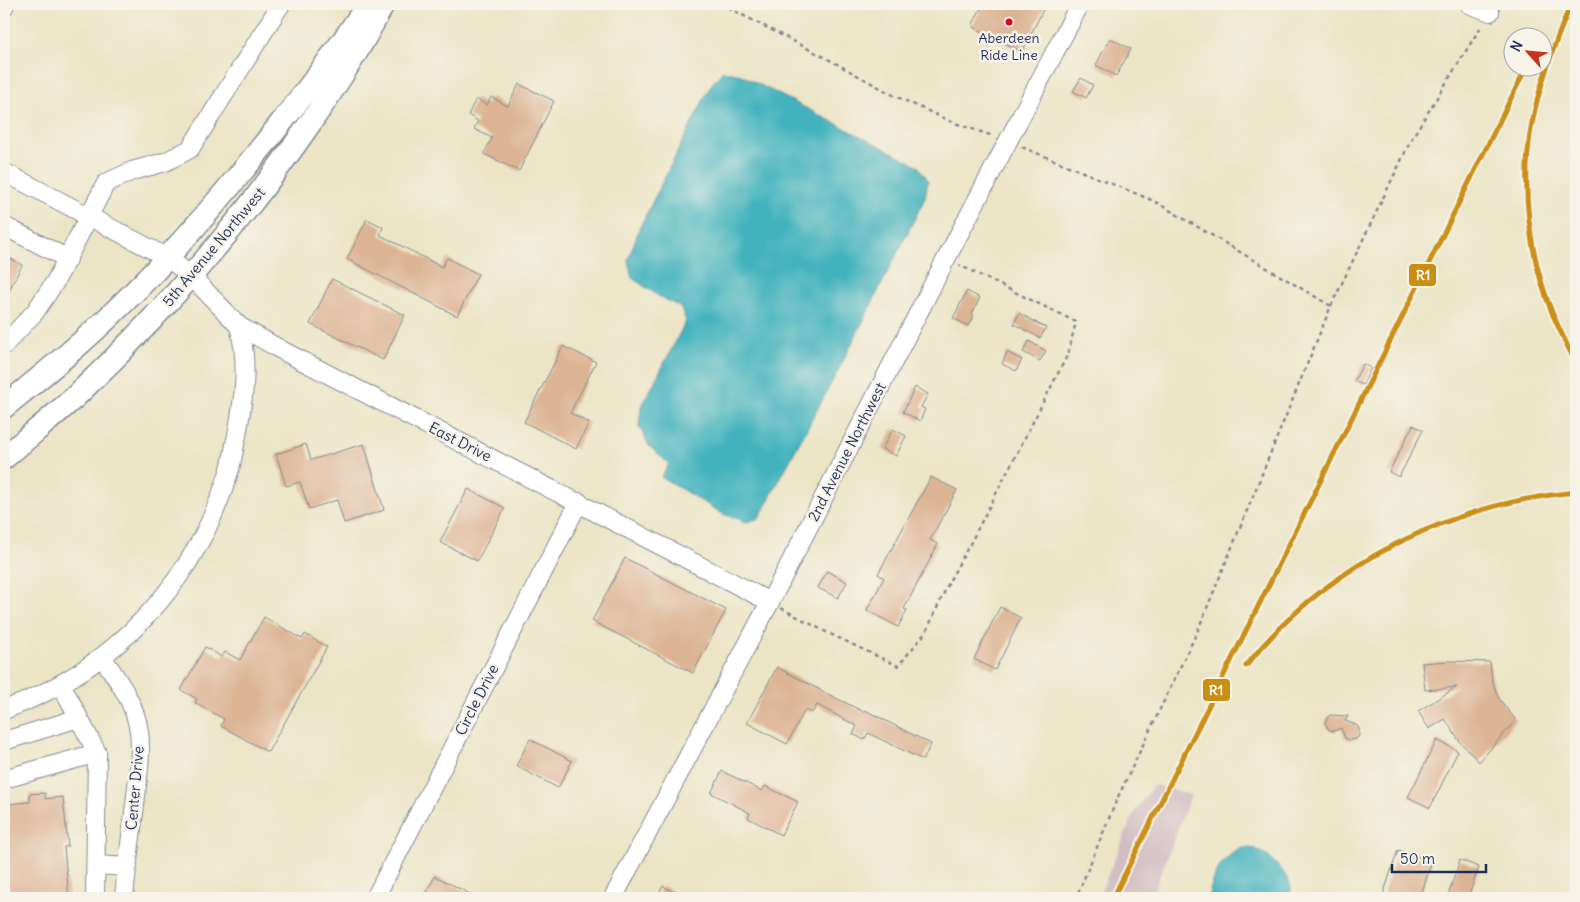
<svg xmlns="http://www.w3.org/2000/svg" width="1580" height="902" viewBox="0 0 1580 902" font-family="Delius,sans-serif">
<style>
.industrial{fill:#d2bec2}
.water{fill:#43b2be;stroke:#2f708e}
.building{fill:#dcb393}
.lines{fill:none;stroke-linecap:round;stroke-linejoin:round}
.minor-casing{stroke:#838a92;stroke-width:20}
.major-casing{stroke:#838a92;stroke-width:25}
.path{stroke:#838a92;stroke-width:2.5;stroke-dasharray:4 4;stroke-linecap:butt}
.minor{stroke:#fff;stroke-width:18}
.major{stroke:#fff;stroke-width:22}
.rail-1-casing{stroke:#f7f3e8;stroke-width:9}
.rail-1{stroke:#cb8e13;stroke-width:5}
.bus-dot{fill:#e4002b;stroke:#f7f3e8;stroke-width:2}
.labels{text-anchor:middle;stroke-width:5;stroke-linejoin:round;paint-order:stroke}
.bus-label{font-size:14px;fill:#1b2f5e;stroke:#f7f3e8}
.street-label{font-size:15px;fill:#1b2f5e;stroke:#f7f3e8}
.line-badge{stroke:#f7f3e8;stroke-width:2}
.badge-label{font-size:14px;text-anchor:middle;font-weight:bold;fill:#fff}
</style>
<rect width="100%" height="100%" fill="#f7f3e8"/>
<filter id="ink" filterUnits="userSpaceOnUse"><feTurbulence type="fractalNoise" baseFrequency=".02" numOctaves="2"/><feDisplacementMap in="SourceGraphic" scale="10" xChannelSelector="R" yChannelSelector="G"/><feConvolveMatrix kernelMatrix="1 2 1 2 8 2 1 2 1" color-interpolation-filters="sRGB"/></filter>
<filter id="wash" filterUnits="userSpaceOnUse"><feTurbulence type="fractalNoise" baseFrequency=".0096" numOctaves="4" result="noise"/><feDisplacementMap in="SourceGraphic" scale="20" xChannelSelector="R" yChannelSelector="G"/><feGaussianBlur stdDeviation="1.12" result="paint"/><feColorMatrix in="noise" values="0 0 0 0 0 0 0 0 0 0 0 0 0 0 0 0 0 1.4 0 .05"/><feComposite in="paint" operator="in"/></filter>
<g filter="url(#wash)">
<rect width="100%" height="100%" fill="#ebe4c5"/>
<path class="industrial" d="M1154 785 1191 795 1151 898H1098L1135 811Z"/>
<g class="water">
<path d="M723 71 741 75 917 165 928 180 925 198 840 367 759 518 747 522 723 514 661 477 669 464 649 446 639 426 641 408 686 321 680 307 660 297 632 278 628 260 639 229 711 85Z"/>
<path d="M1242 848C1246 848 1251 848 1255 849 1267 853 1292 876 1291 891 1291 893 1289 896 1288 898H1208C1214 875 1219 859 1242 848Z"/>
</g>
<g id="blocks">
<g class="building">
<path d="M983 4H1046L1022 52 972 26Z"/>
<path d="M1110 38 1131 49 1116 76 1096 65Z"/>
<path d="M1081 78 1093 85 1086 98 1073 91Z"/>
<path d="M519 84 554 101 519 171 484 154 492 138 474 129 478 121 468 115 476 99 487 105 491 97 508 106Z"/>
<path d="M367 219 383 227 380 235 442 267 447 258 478 274 457 316 347 259Z"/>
<path d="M4 255 22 265 4 300Z"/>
<path d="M332 279 405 315 383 360 310 324Z"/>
<path d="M967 291 980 298 972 314 974 315 968 326 953 318Z"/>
<path d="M1019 313 1046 328 1040 338 1014 324Z"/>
<path d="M1029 341 1046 351 1040 361 1023 352Z"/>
<path d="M563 346 596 362 570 413 589 423 576 449 524 422Z"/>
<path d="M1007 352 1022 360 1016 371 1002 364Z"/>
<path d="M1363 364 1371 368 1363 385 1354 381Z"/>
<path d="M915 387 928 394 921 407 925 409 920 421 903 412Z"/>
<path d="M1413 425 1423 430 1399 477 1389 472Z"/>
<path d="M893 429 906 436 896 456 882 449Z"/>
<path d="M306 444 311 460 364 444 384 510 344 523 337 500 309 509 300 482 286 486 276 454Z"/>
<path d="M931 477 957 490 930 540 938 544 904 609 907 610 898 627 867 610 884 578 878 574Z"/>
<path d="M468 489 505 508 477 561 440 542Z"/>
<path d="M625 558 726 610 693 673 592 621Z"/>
<path d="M827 571 847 582 838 598 818 588Z"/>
<path d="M1000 607 1021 618 995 670 974 659Z"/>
<path d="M264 617 302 639 305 634 327 647 268 752 221 726 224 719 195 703 197 699 181 690 205 647 222 657 225 652 240 660Z"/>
<path d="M1448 661 1490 662 1492 680 1498 697 1509 712 1516 720 1479 762 1460 742 1445 719 1429 729 1418 711 1457 687 1425 690 1422 663Z"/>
<path d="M777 667 824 692 864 712 865 710 931 744 923 760 868 733 864 740 853 734 857 726 817 705 812 713 805 710 787 744 747 723Z"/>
<path d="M1330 715 1348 716 1345 721 1356 725 1359 728V736L1356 739 1349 740 1345 738 1341 728 1334 731 1329 730 1325 723 1327 718Z"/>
<path d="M530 739 572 761 558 788 516 766Z"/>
<path d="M1437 740 1458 751 1430 808 1408 797Z"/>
<path d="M722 771 762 791 765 786 798 802 781 835 748 818 750 813 711 793Z"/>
<path d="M45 793V799L63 797 68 846 64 847 69 898H4V804L30 802 29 794Z"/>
<path d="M1398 850 1432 861 1420 898H1382Z"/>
<path d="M1460 860 1479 867 1468 898H1447Z"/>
<path d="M435 876 478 898H424Z"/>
<path d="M663 886 685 898H656Z"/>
</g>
</g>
</g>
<g filter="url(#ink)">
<use href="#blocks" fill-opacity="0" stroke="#838a92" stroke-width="1"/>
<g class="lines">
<defs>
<g id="minor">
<path d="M1469 4 1490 12"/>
<path d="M4 7 5 4"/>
<path d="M4 172 168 258 192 277 239 326 285 352 770 602"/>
<path d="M4 226 68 259"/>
<path d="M4 345 35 312 55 282 106 183 132 171 165 162 190 149 281 4"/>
<path d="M102 657C118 680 135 703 139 731 142 752 138 775 136 796 132 830 127 864 124 898"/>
<path d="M61 684 97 753 95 898"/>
<path d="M4 710C114 670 195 583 229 472 233 460 234 447 237 435 244 397 249 364 239 326"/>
<path d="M4 741 79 718"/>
<path d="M4 779 97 753"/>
<path d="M96 865 128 867"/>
<path d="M375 898 579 502"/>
<path d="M613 898 770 602 946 259 1080 4"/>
</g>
<g id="major">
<path d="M4 407C43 375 82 344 118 308 177 251 230 188 281 123 311 85 341 45 368 4"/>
<path d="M4 458C28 437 53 417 76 396 161 315 238 227 306 129 334 89 361 48 383 4"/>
</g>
</defs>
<use href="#minor" class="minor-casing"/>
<use href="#major" class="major-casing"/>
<g class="path">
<path d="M721 4 828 59 893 95 952 122 993 136"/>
<path d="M1022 147 1154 201 1331 306 1198 630 1117 799 1076 898"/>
<path d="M1331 306 1412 138 1482 25"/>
<path d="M781 608 824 631 898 666 926 632 951 578 970 544 1068 354 1076 322 959 265"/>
</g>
<use href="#minor" class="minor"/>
<use href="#major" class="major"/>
<defs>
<g id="rail-1">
<path d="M1571 4C1555 42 1540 82 1532 123 1520 185 1529 257 1553 315 1560 331 1568 347 1576 363"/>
<path d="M1246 666C1326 564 1449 504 1576 492"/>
<path d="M1113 898 1526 68"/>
</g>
</defs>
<use href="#rail-1" class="rail-1-casing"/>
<use href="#rail-1" class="rail-1"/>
</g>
</g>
<circle class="bus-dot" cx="1009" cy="22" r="4.5"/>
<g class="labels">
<g class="bus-label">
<text x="1009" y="43">Aberdeen<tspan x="1009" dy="17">Ride Line</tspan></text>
</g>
<g class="street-label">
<text transform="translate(214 247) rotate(-50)" y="5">5th Avenue Northwest</text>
<text transform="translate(460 442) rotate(27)" y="5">East Drive</text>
<text transform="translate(847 452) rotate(-63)" y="5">2nd Avenue Northwest</text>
<text transform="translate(477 700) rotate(-63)" y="5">Circle Drive</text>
<text transform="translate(135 788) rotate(-85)" y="5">Center Drive</text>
</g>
</g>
<g class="line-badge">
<rect x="1408" y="263" width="29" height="24" rx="5" fill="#cb8e13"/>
<rect x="1202" y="678" width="29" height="24" rx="5" fill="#cb8e13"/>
</g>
<g class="badge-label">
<text x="1423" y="280">R1</text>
<text x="1216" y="695">R1</text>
</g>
<rect width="1580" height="902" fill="none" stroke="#f7f3e8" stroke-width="20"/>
<g transform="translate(1528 52) rotate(297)"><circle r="24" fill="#f7f3e8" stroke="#9fa5b1"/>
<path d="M0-4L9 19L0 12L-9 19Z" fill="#c8321e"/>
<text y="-8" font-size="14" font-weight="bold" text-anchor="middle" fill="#1b2f5e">N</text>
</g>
<path d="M1392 864v8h94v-8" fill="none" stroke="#1b2f5e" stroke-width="2.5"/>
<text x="1400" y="864" font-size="15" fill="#1b2f5e" stroke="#f7f3e8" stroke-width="4" paint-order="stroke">50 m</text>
</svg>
